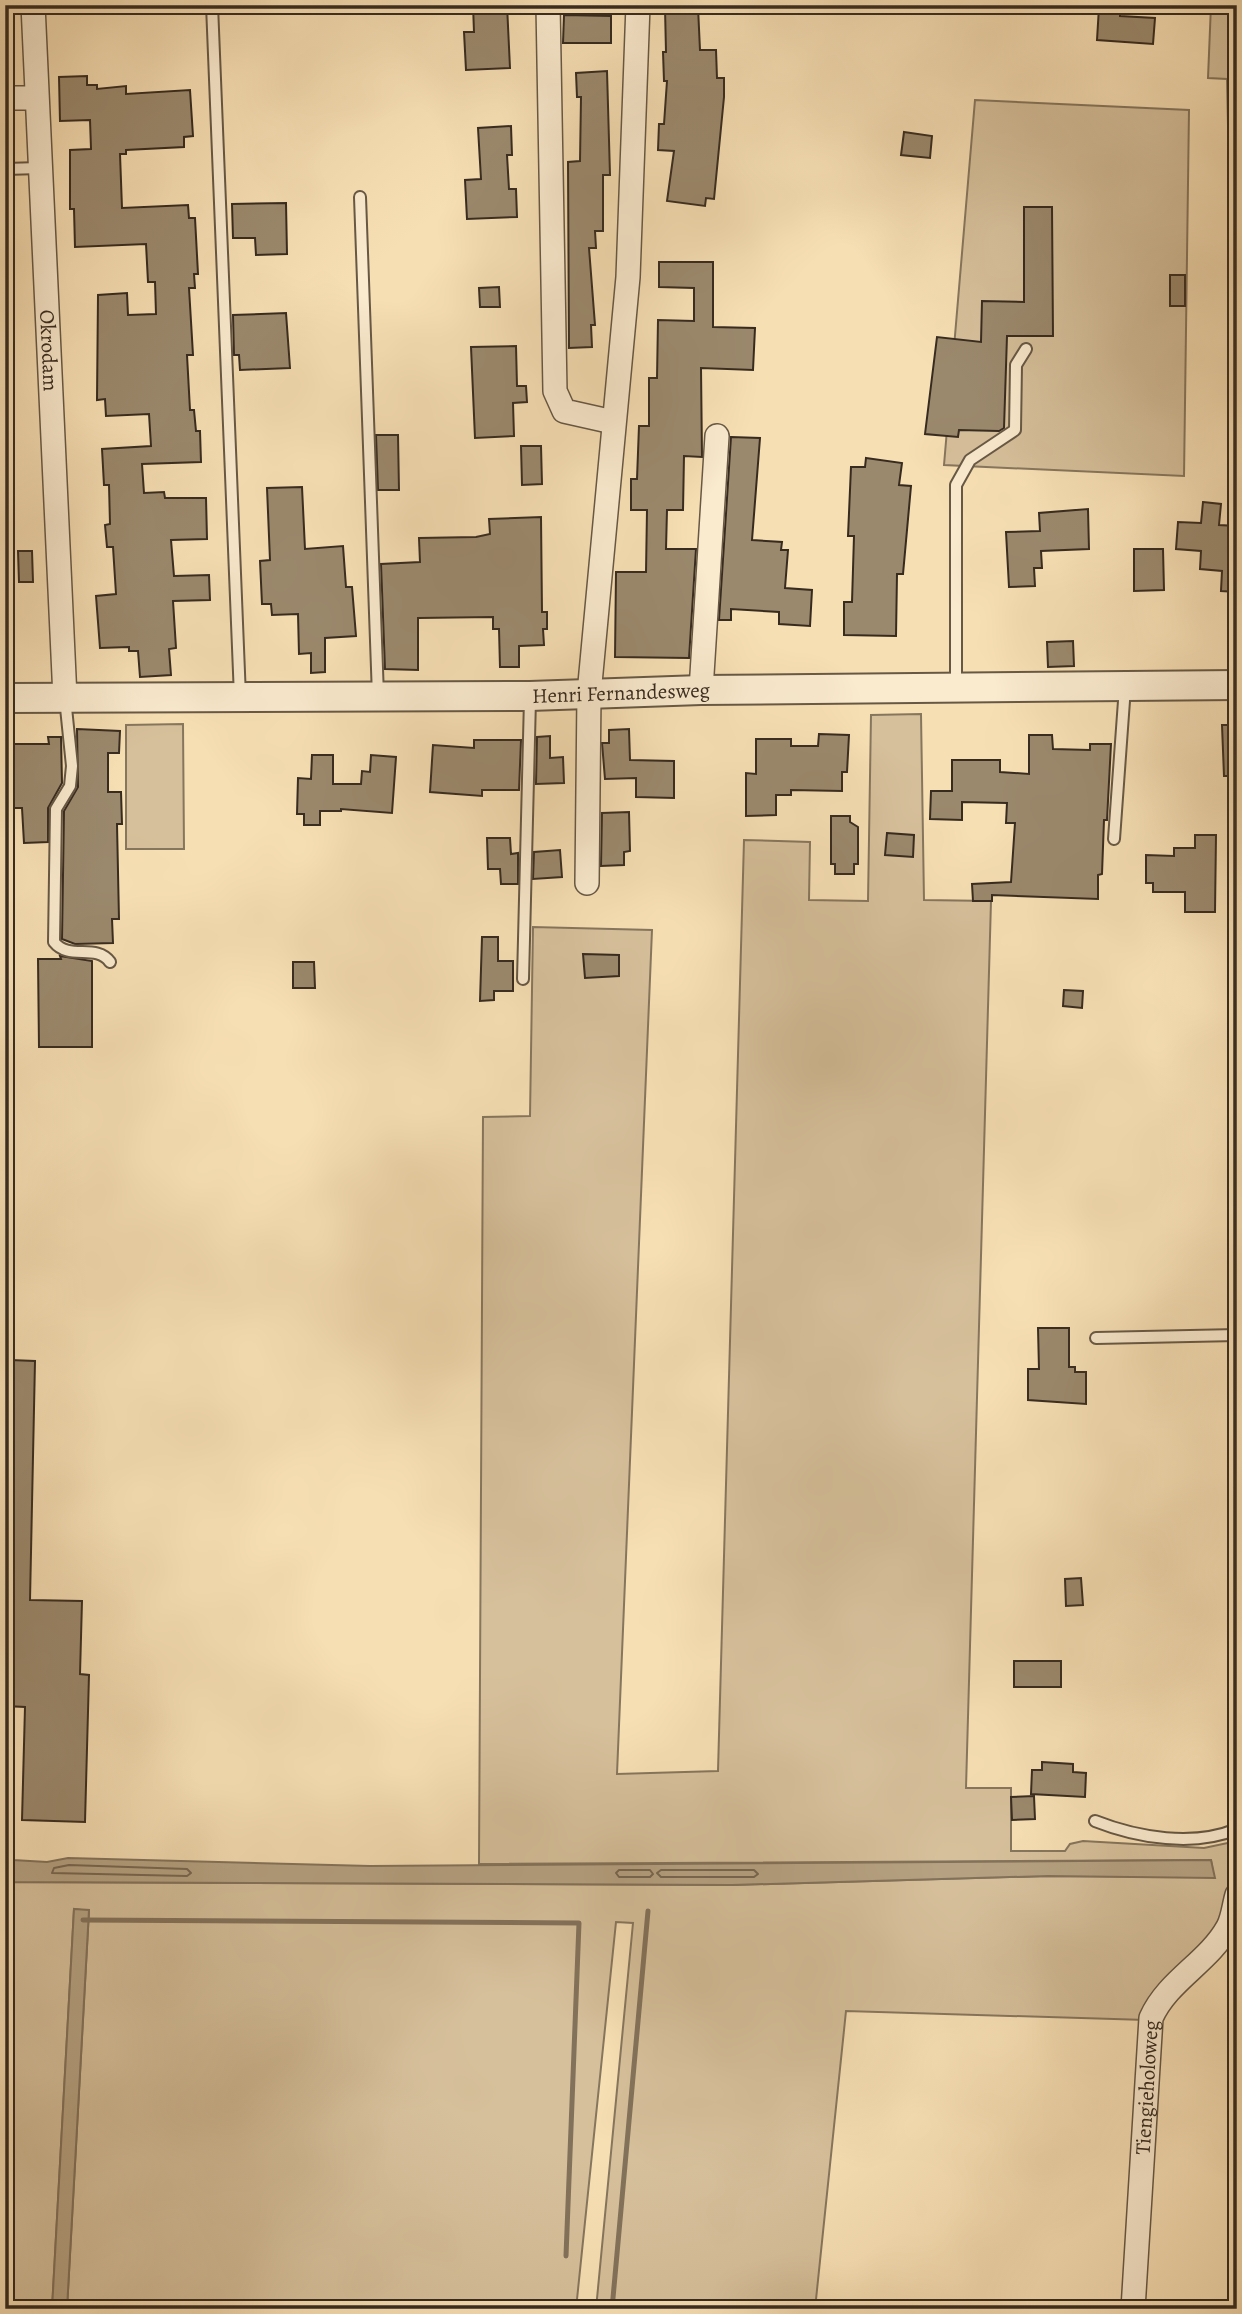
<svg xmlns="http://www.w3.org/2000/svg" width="1242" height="2314" viewBox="0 0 1242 2314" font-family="Alegreya,serif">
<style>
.green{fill:#d6c09b;stroke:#86765e;stroke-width:2}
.water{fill:#b6a282;stroke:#83725b;stroke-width:2}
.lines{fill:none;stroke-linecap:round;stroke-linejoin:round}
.shore{stroke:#766651;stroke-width:2}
.stream{stroke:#83725b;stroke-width:5}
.building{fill:#9b896d;stroke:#372b20;stroke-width:2}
.service-casing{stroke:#675845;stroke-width:14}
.minor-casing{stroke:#675845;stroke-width:26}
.tertiary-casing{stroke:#675845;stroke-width:32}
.service{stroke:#faeace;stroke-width:10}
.minor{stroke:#faeace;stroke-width:23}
.tertiary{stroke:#faeace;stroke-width:28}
.labels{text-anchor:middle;stroke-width:7;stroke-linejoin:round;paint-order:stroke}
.street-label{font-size:21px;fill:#372b20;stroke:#faeace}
</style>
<rect width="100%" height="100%" fill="#f7dfb4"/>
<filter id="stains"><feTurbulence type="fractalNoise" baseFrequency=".00286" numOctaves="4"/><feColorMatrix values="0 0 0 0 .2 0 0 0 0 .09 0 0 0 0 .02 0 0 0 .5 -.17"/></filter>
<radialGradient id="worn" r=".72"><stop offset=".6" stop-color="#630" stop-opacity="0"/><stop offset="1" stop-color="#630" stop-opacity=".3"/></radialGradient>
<g class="green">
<path d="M1211 5H1237V217L1230 218 1227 79 1208 78Z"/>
<path d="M975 100 1189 110 1184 476 944 465Z"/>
<path d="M921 714 924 900 991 901 966 1788H1011V1851H1065L1070 1844 1083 1841 1204 1848 1237 1841 1227 1915 1146 2020 846 2011 815 2309H596L633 1923 616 1922 576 2309H67L89 1911 74 1909 52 2309H5V1882L732 1885 1048 1876 1214 1877 1211 1860 479 1864 483 1117 530 1116 533 927 652 930 617 1774 718 1771 744 840 810 842 809 900 868 901 871 715Z"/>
<path d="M183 724 184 849H126V725Z"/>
</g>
<g class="water">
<path d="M5 1846 13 1860 47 1862 68 1858 370 1866 1211 1860 1215 1878 1048 1876 732 1885 5 1882Z"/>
<path d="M74 1909 89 1910 67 2309H52Z"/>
</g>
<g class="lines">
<g class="shore">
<path d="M69 1865 187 1869 191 1873 187 1876 52 1873 54 1868Z"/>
<path d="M619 1870H650L653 1874 650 1877H619L616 1873Z"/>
<path d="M661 1870H754L758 1874 754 1877H661L657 1873Z"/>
</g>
<g class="stream">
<path d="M83 1920 579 1923 566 2256"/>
<path d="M612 2309 648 1911"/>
</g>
</g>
<g class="building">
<path d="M473 5H507L510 68 466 70 464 32H474Z"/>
<path d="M698 7 700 50H716L717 78H724V97L714 199 706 198 705 206 667 201 674 151 658 150 659 124H664L667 81H664L663 52H666L665 8Z"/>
<path d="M1099 7 1120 9V16L1155 18 1153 44 1097 40Z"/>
<path d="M564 15 611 16V43H563Z"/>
<path d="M607 71 610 175H603V231H595L596 248H589L595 325H591L592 347 569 348 568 162 580 161 581 97H577L576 73Z"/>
<path d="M87 76V85H97V89L126 86V94L190 90 193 136 184 137V147L126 150V154H120L122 208 188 205 189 218H195L198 274H194L195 288H189L193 355H187L190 410H194L196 431H200L201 462 142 464 144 493 164 492 165 498H206L207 539 171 540 174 576 209 575 210 600 173 601 176 648 169 649 171 675 140 677 138 651H129V647L100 648 96 596 116 594 113 547H107L105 525 110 524 109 485H104L102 449 151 446 149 414 106 416 105 399 97 400 98 295 127 293 128 315 156 314 155 282H148L146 244 75 247 74 209H70V150L91 149 90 120 60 121 59 77Z"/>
<path d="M511 126 512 155H507L509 189H516L517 217 467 219 465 180 481 179 478 128Z"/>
<path d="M904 132 932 136 930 158 901 155Z"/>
<path d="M286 203 287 254 256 255 255 238H233L232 204Z"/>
<path d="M1024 207H1052L1053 336H1007L1004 428 999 431 959 430 958 437 925 434 937 337 981 342 982 301 1024 302Z"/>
<path d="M659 262H713V327L755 328 753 370 701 368 702 457 684 456 683 510H667L666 549H696L689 658 615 657 616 572H646L647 510H631V479H637L639 426H649V378H657L658 320 694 321V288L659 287Z"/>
<rect x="1170" y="275" width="15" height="31"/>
<path d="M499 287 500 307H480L479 288Z"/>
<path d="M286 313 290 368 240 370 239 355H234L233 315Z"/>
<path d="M516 346 517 386H526L527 402 513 403 514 436 475 438 471 347Z"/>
<path d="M376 435H398L399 490H378Z"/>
<path d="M731 437 760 438 752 540 782 542 781 550H788L785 588 812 590 810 626 779 624V612L731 609V620H719Z"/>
<path d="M521 446H541L542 484 522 485Z"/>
<path d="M866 458 902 463 899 485 911 486 903 574H897L896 636 844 635V602H852L854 536H848L851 467H865Z"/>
<path d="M302 487 305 549 343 546 346 587H352L356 636 325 638V672L311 673V653L299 654 298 614 272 615 271 604H262L260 561 270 560 267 488Z"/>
<path d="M1203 502 1221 504 1219 525 1237 526V592L1221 591 1222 571 1200 569 1201 551 1176 549 1178 522 1201 523Z"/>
<path d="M1088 509 1089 549 1041 551 1042 568H1034L1035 586 1009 587 1006 532 1040 531 1039 513Z"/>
<path d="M541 517 542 612H547V629H543L544 645 519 646V667H500L499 629H493V617L418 618V670L385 669 381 564 420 562 419 538 476 537 490 534 489 519Z"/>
<path d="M1134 549H1163L1164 590 1134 591Z"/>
<path d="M18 551H32L33 582H19Z"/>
<path d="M1073 641 1074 666 1048 667 1047 642Z"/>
<path d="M1222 725H1237V776H1224Z"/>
<path d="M77 729 120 731 119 753H108V792H121L122 824H117L119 919H112L113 943 75 944 62 939 64 811 78 787Z"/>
<path d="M629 729 630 760 674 761V798L636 797V778L605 779 602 743H609V730Z"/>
<path d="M819 734 849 735 847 772H842V791L791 790V795H776V815L746 816V773L756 774V739H791V746H818Z"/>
<path d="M1029 735H1052L1053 749 1090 750V744H1111L1107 820H1104L1102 874 1098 875V899L992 895V901H973L972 884 1011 882 1015 823H1006L1007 803 962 802V820L930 819 931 791H952V760H1000V772L1029 774Z"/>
<path d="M550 736V758L563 757 564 783 536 784 537 737Z"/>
<path d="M48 737H61L62 783 48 808V842L24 843 22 808H11L10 744H49Z"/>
<path d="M474 740H521L519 790H482V796L430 792 433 745 474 748Z"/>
<path d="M312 755H333V784H361L362 771 370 772 371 755 396 757 392 813 341 809V811H320V825H304V814H297L298 778 311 779Z"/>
<path d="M629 812 630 851 624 852V865L601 866 602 813Z"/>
<path d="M831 816H850V822L858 827V864H854V874H835V864H831Z"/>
<path d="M887 833 914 835 913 857 885 855Z"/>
<path d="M1195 835H1216L1215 912H1185V892H1153V883H1146V855L1174 856V848H1195Z"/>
<path d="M487 838H510L511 854 518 853V884H501L500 869H488Z"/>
<path d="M560 850 562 877 533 879 534 852Z"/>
<path d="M482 937H498V961H513V991H494V1000L480 1001Z"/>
<path d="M583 954 619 955V976L585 978Z"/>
<path d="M60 956 92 961V1047H39L38 959H61Z"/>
<path d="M293 962H314L315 988H293Z"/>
<path d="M1064 990 1083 991 1082 1008 1063 1006Z"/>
<path d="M1038 1328H1069V1367H1075V1372H1086V1404L1028 1400V1369H1039Z"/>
<path d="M10 1360 35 1361 30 1600 82 1601 80 1674 89 1675 85 1822 22 1820 25 1707 5 1706V1399H9Z"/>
<path d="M1081 1578 1083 1605 1066 1606 1065 1579Z"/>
<rect x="1014" y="1661" width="47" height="26"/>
<path d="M1042 1762 1073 1764V1772L1086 1773 1085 1797 1031 1794 1032 1770H1042Z"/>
<path d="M1034 1796 1035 1819 1012 1820 1011 1797Z"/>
</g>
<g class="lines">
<defs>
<g id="service">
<path d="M212 5 240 697"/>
<path d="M5 169 40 168"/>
<path d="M360 197 378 696"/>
<path d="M956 685V485L970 460 1015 430 1016 365 1026 349"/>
<path d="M65 698 72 766 70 786 56 809 54 942C69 961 96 943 110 962"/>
<path d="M1114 839 1125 687"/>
<path d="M523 979 530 699"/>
<path d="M1096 1338 1237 1335"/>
<path d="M1095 1821C1138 1838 1194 1847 1237 1829"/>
</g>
<g id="minor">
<path id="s1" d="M33 5 65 698"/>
<path d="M548 5 555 391 564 411 613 422"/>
<path d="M5 98H36"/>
<path d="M701 690 717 436"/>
<path d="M587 883 589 694 628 277 638 5"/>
<path id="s2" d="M1133 2309 1151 2018C1168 1980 1208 1963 1228 1927 1233 1918 1234 1905 1237 1895"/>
</g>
<g id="tertiary">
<path id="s3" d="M5 698 530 696 701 690 1237 685"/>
</g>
</defs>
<use href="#service" class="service-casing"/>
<use href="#minor" class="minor-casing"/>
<use href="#tertiary" class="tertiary-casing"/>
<use href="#service" class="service"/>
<use href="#minor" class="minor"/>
<use href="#tertiary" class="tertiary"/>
</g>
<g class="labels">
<g class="street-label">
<text dy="7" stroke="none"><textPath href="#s1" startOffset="346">Okrodam</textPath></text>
<text dy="7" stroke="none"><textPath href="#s3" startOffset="616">Henri Fernandesweg</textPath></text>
<text dy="7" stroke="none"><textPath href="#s2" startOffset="222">Tiengieholoweg</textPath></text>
</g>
</g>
<rect width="1242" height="2314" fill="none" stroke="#f7dfb4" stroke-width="28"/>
<rect x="7" y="7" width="1228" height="2300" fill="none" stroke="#372b20" stroke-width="3.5"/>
<rect x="14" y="14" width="1214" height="2286" fill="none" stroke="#372b20" stroke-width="2"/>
<rect width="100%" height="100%" filter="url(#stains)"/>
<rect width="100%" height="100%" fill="url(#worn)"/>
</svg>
